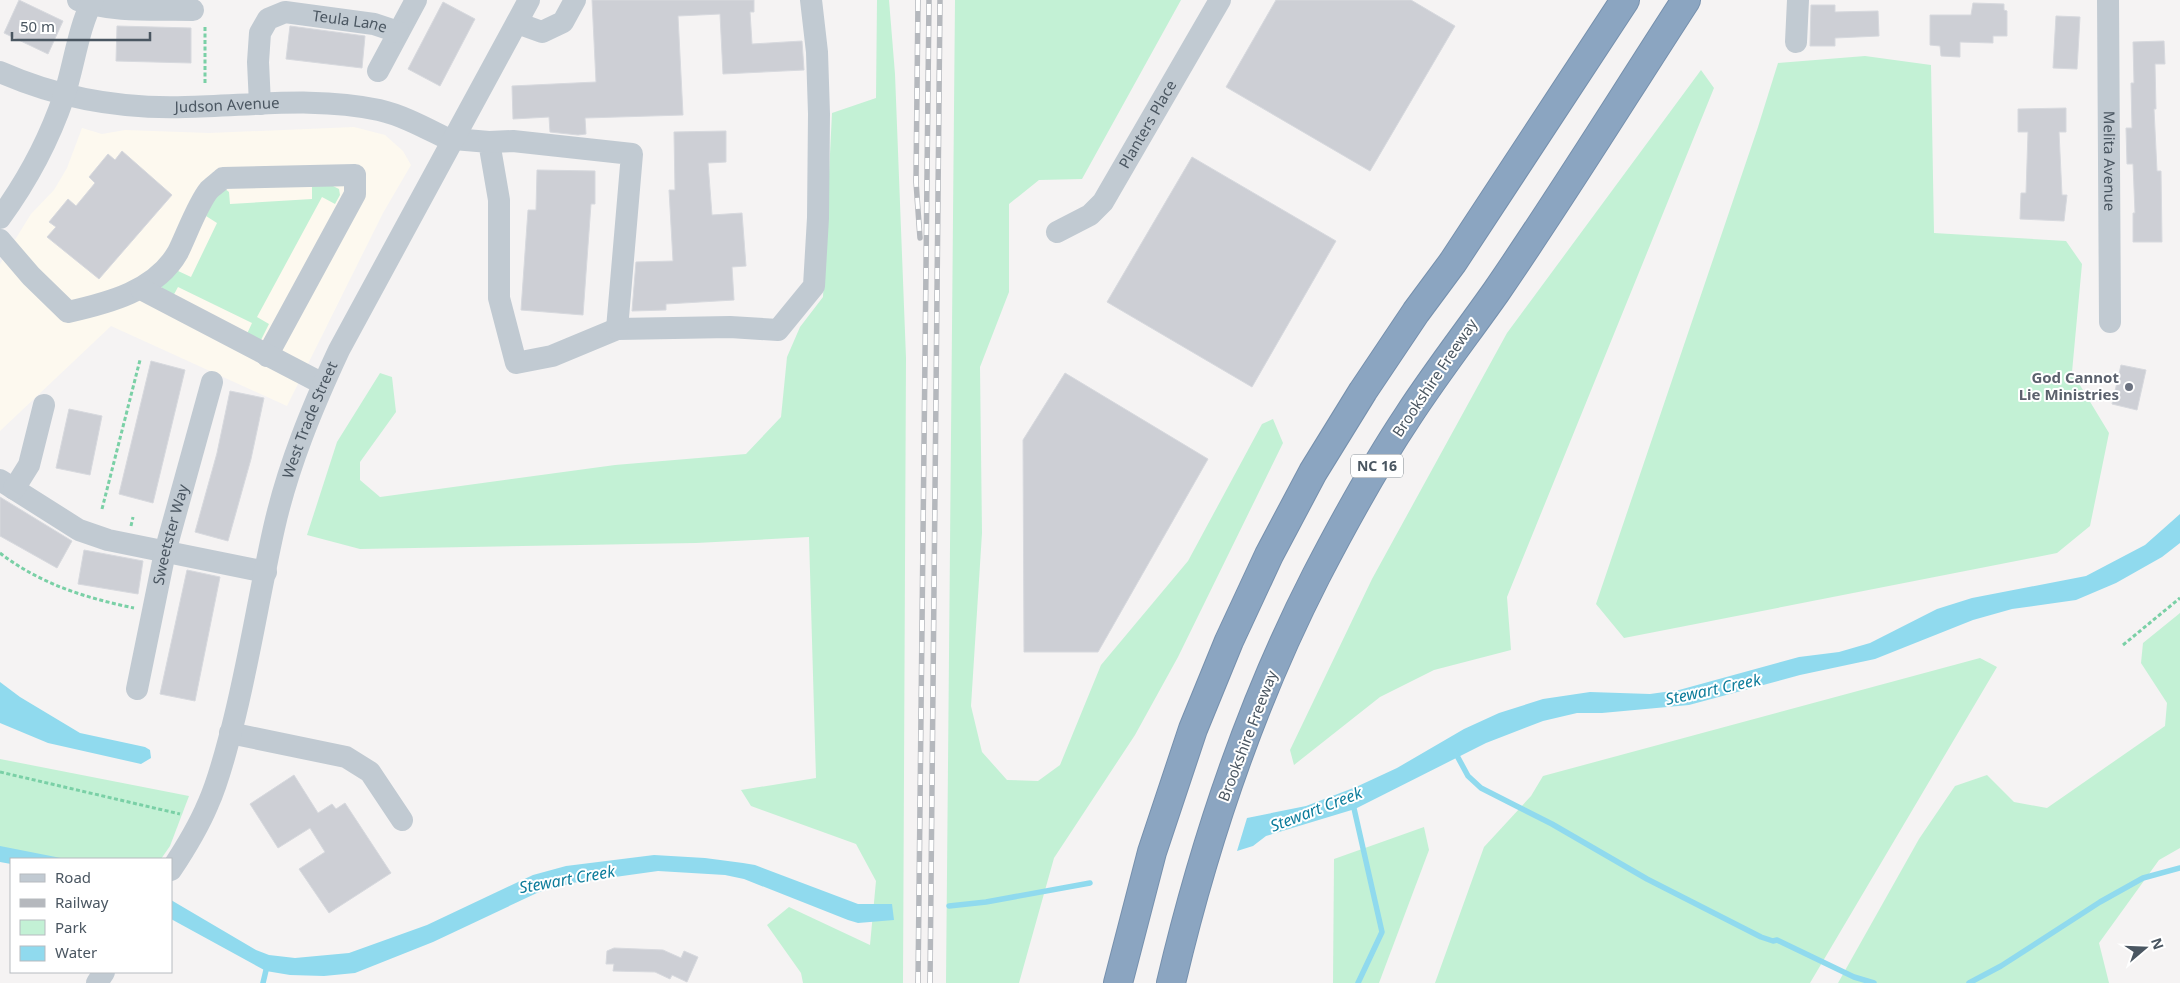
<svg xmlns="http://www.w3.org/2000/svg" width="2180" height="983" viewBox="0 0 2180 983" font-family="'Noto Sans',sans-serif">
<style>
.commercial{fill:#fdf9ef}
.green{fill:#c3f1d5}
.water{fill:#90daee}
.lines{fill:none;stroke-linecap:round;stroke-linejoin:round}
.stream{stroke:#90daee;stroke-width:5.5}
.building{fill:#cdcfd5;stroke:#d7d9de}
.highway-casing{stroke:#7690ad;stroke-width:30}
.path{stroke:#7ad0a6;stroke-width:3;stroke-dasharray:4 2.5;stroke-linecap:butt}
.minor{stroke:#c1cad2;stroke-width:22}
.highway{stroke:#8ba5c1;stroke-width:28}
.rail-casing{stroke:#b5b8bd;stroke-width:5.5}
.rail{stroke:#fff;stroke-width:4;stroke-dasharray:11;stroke-linecap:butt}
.worship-dot{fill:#6b7280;stroke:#fff;stroke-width:2}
.labels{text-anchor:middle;stroke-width:4;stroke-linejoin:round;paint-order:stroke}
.shield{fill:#fff;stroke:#808990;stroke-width:1}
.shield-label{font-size:14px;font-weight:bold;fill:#4a5661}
.street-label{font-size:15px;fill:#4a5661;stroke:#fff}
.worship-label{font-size:15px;font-weight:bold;fill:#5b616d;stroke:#fff;text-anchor:end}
.water-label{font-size:16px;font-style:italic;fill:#0c7c9b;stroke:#fff}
</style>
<rect width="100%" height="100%" fill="#f5f3f3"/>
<path class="commercial" d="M354 127 385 135 403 151 411 165 383 213 287 406 111 326 0 431V264L31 214 54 190 67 168 82 128 102 134 125 130 209 133Z"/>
<g class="green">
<path d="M877 0H889L895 74 906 358 903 983H803L801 973 767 925 789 907 870 945 876 881 856 844 751 806 741 790 816 778 809 537 696 543 360 549 307 535 337 442 380 373 392 377 396 412 360 462V480L380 497 615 465 746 454 781 417 787 357 800 327 823 297 832 113 876 98Z"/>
<path d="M955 0H1181L1082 179 1039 180 1009 204V292L980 367 982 533 971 706 982 752 1007 780 1038 781 1060 765 1101 665 1188 561 1262 424 1273 419 1283 443 1178 657 1135 735 1054 858 1019 983H946Z"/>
<path d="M1865 56 1931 65 1934 233 2066 241 2082 264 2072 372 2109 433 2090 526 2057 553 1624 638 1596 604 1758 127 1778 63Z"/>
<path d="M1701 70 1714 88 1507 597 1511 650 1434 670 1380 697 1294 765 1290 750 1372 579 1507 333Z"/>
<path d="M312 185 333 186 339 189 340 195 335 204 322 197 257 317 269 324 260 342 246 336 252 323 178 287 172 298 162 293V286L176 270 191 277 217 223 206 216 217 192 224 188 229 192 230 204 312 199Z"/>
<path d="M2180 613V848L2159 860 2099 943 2109 983H1838L1919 839 1955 786 1987 775 2014 802 2047 808 2165 726 2167 703 2141 663 2143 643Z"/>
<path d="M1980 658 1997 667 1810 983H1435L1484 847 1531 796 1543 776Z"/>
<path d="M0 759 189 796 170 846 161 859H18L0 855Z"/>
<path d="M1424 827 1429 850 1379 983H1333L1334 859Z"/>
</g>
<g class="water">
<path d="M2180 514V543L2162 557 2116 583 2076 600 2012 609 1973 620 1875 659 1800 675 1689 705 1602 713H1577L1543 721 1486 743 1355 809 1266 836 1253 846 1237 851 1247 818 1306 806 1356 787 1397 768 1464 729 1499 713 1543 699 1590 692 1650 694 1679 690 1799 657 1839 652 1870 643 1937 609 1972 598 2086 576 2145 545Z"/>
<path d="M0 682 20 697 80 733 145 747 150 750 151 758 141 764 48 743 0 723Z"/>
<path d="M0 846 66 859H11V864L0 862Z"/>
<path d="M654 855 705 858 743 863 755 865 858 904H892L894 920 858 923 848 920 744 879 725 875 658 871 572 883 539 892 433 942 355 973 324 976 290 975 266 971 171 919V900L256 950 269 955 295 958 349 953 427 925 533 875 566 866Z"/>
</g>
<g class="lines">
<g class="stream">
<path d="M1455 752 1468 776 1481 788 1552 824 1647 879 1761 937 1773 941 1777 940 1854 977 1874 983"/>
<path d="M1353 804 1382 932 1358 983"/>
<path d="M949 906 986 902 1090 883"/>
<path d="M263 983 267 966"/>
<path d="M1969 983 2001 966 2100 902 2143 878 2180 868"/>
</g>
</g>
<g class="building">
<path d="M19 0 63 21 48 54 4 33Z"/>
<path d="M592 0H754V12H750L752 44 802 41 804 70 723 74 720 14 678 16 683 115 585 118 586 134 578 135 550 132 549 117 513 119 512 86 596 82Z"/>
<path d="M1276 0H1411L1455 26 1370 171 1226 87Z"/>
<path d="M443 2 475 19 440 86 408 69Z"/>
<path d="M1973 3 2004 4V10L2007 11V36H1993V43L1960 42V57L1941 56 1940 46 1930 45V15H1971Z"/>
<path d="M1811 5H1835V12L1878 11 1879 36 1835 38V46H1810Z"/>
<path d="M2056 16 2080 17 2077 69 2053 68Z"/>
<path d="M117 26 191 28V63L116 61Z"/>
<path d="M290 26 365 36 362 68 286 59Z"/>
<path d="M2164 41 2165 64H2155L2156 109H2154L2157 171H2161L2162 242H2133V213H2135L2133 164H2127L2126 128H2132L2131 83H2134L2133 42Z"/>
<path d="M2066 108V132H2059L2062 195H2067L2064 221 2020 219 2021 193H2026L2028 132H2018V109Z"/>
<path d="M726 131V162L708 163 712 215 742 213 746 266 732 267 734 300 666 304V310L632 311 636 262 673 261 669 190H675L674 132Z"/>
<path d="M122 151 172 195 99 279 47 237 56 227 49 222 68 199 76 206 95 183 89 177 108 154 115 160Z"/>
<path d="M1192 157 1336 241 1252 387 1107 302Z"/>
<path d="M537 170 595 171V204H591L583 315 521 310 528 210H536Z"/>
<path d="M151 361 185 370 153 503 119 494Z"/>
<path d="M2121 365 2146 370 2137 410 2112 404Z"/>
<path d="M1065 373 1208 459 1098 652H1024L1023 440Z"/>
<path d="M230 391 264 398 251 459 228 541 195 532 217 453Z"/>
<path d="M69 409 102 416 90 475 56 468Z"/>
<path d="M0 497 72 541 57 568 0 536Z"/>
<path d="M84 550 143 561 138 594 78 584Z"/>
<path d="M187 570 220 577 195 701 160 694Z"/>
<path d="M294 775 318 813 332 804 336 809 345 803 391 873 329 913 299 869 325 852 310 828 278 848 250 804Z"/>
<path d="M614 948 663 950 681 958 684 951 698 957 687 982 672 975 670 979 655 972 613 971 614 964H606L607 951Z"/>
</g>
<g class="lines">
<defs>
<g id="highway">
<path d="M1118 983 1152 852 1193 729 1229 641 1269 555 1313 472 1363 391 1416 312 1453 262 1625 0"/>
<path d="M1171 983C1204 843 1250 705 1316 576 1344 522 1374 467 1408 416 1436 373 1467 333 1496 292 1562 196 1623 97 1686 0"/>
</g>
</defs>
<use href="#highway" class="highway-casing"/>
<g class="path">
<path d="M205 83V26"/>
<path d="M102 509 140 360"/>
<path d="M131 526 133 517"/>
<path d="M0 553C40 584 86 598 134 608"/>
<path d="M2123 645 2180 598"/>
<path d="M0 772 180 814"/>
</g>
<g class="minor">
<path d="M78 0C115 13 155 9 193 10"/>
<path id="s1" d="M2108 0 2110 322"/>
<path d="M517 23 542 32 563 22 575 0"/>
<path d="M1796 42 1798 0"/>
<path d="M378 71 416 0"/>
<path id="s2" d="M0 72C59 98 121 109 185 107 250 106 315 96 379 110 405 116 429 130 452 141"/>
<path id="s3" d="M260 104 258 62 260 33 268 19 285 12 374 24 398 32"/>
<path d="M454 139 489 142 499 200V298L516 363 552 356 617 329 730 327 778 330 814 286 818 218 819 114 817 52 811 0"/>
<path d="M489 142 513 141 632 154 617 329"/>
<path d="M0 218C27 181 49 140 64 96 74 66 78 28 93 0"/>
<path id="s4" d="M1057 232 1090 215 1103 202 1220 0"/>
<path d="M0 240 31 276 68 312C108 303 156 291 178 252 186 236 198 203 209 190 213 186 219 182 223 178L355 175V194L267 356"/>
<path d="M141 289 323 384"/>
<path d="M0 480 79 530 108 540 266 572"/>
<path d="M14 489 29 465 44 405"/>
<path id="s5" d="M137 689 165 552 212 382"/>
<path d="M230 733 346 757 370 772 402 820"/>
<path id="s6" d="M171 870C185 849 198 828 208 804 219 780 225 754 232 728 249 662 259 595 274 528 288 466 312 408 339 350L529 0"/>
<path d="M97 983 104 972"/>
</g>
<use href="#highway" class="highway"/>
<defs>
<g id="rail">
<path d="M918 0 916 182 920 238"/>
<path d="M918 983 929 0"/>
<path d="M930 983 940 0"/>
</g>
</defs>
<use href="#rail" class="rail-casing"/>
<use href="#rail" class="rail"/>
</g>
<circle class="worship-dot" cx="2129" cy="387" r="5"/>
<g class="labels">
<rect class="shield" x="1351" y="454.5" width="52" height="23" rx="4"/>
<g class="shield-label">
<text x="1377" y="471">NC 16</text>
</g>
<g class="street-label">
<text dy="5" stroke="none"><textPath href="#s3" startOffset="171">Teula Lane</textPath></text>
<text dy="5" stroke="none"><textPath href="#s2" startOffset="232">Judson Avenue</textPath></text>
<text dy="5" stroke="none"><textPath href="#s4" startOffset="145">Planters Place</textPath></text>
<text dy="5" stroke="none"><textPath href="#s1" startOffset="161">Melita Avenue</textPath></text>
<text transform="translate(1435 378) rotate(-56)" y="5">Brookshire Freeway</text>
<text dy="5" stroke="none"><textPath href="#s6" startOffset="474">West Trade Street</textPath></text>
<text dy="5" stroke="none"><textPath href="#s5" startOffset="158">Sweetster Way</textPath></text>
<text transform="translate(1248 736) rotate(-69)" y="5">Brookshire Freeway</text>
</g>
<g class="worship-label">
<text x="2119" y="383">God Cannot<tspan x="2119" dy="17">Lie Ministries</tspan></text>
</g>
<g class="water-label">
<text transform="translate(1713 689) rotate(-12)" y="6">Stewart Creek</text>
<text transform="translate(1316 809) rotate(-21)" y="6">Stewart Creek</text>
<text transform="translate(567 879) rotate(-10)" y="6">Stewart Creek</text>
</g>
</g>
<rect x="10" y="858" width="162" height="115" fill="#ffffff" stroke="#b7bbc0"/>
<rect x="20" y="874" width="25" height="8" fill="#c1cad2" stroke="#b7bbc0"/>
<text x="55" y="883" font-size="15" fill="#4a5661">Road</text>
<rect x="20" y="899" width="25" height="8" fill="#b5b8bd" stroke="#b7bbc0"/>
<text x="55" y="908" font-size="15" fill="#4a5661">Railway</text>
<rect x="20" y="920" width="25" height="15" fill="#c3f1d5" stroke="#b7bbc0"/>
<text x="55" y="933" font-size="15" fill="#4a5661">Park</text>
<rect x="20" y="946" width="25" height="15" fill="#90daee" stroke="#b7bbc0"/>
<text x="55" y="958" font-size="15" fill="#4a5661">Water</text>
<g transform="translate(2145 948) rotate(71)" stroke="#ffffff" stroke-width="4" paint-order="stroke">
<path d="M0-4L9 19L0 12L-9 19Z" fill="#4a5661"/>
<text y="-8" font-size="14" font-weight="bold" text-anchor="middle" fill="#4a5661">N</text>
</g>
<path d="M12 32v8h138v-8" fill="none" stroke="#4a5661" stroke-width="2.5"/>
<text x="20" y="32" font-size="15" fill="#4a5661" stroke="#ffffff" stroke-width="4" paint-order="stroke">50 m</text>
</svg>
